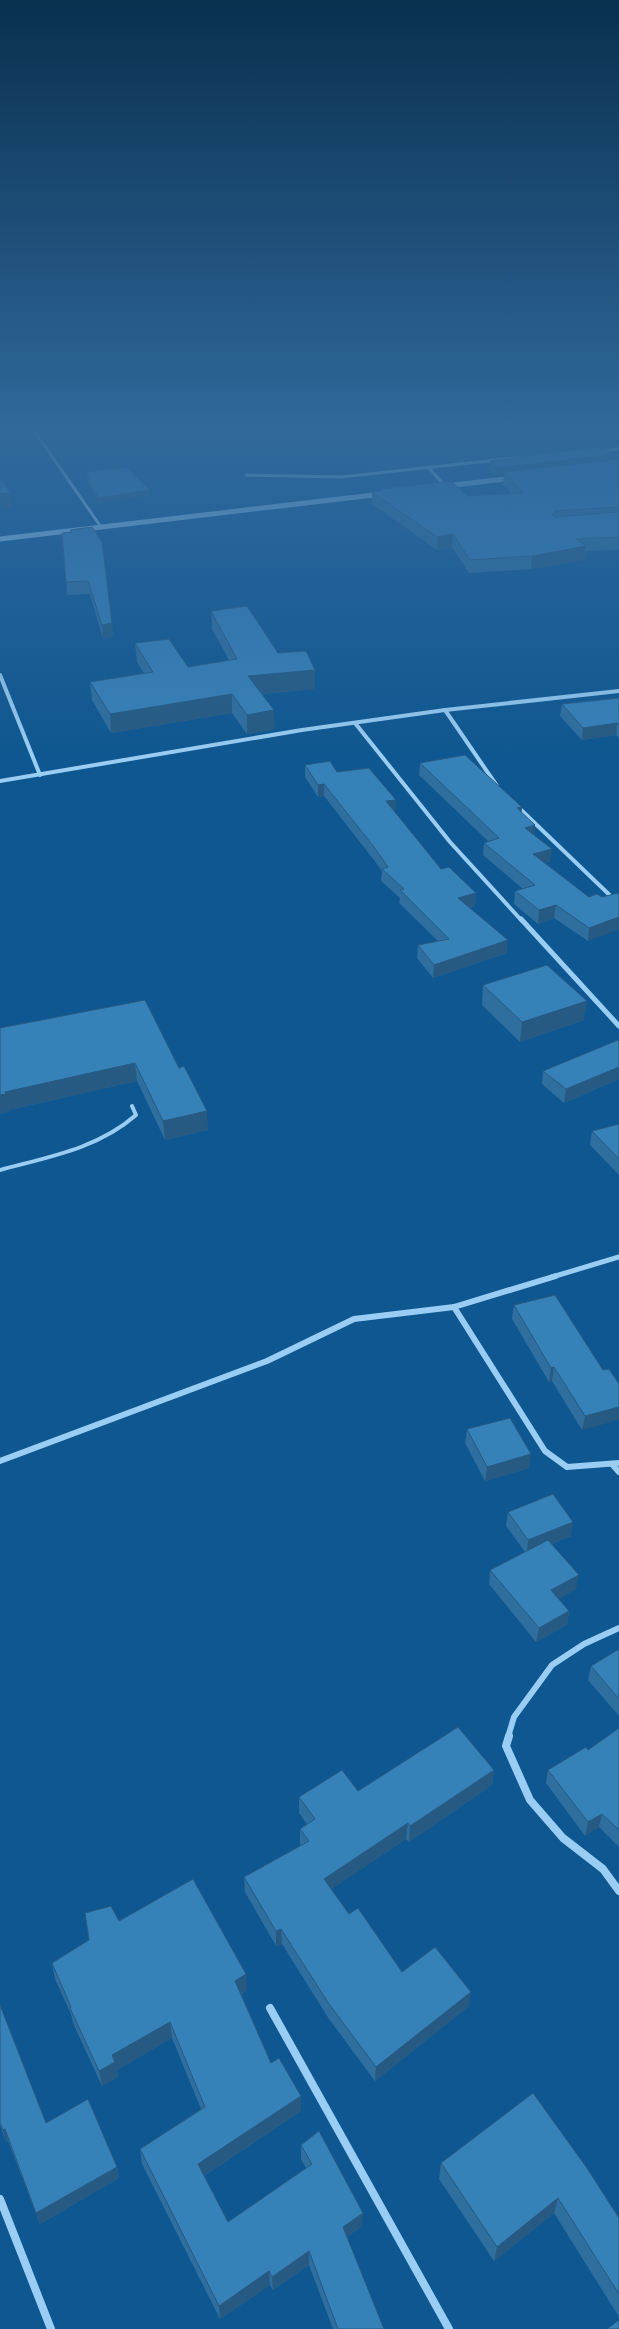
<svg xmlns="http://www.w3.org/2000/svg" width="619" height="2329" viewBox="0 0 619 2329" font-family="Montserrat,sans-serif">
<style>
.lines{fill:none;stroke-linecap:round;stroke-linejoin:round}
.service{stroke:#99cdf3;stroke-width:4}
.minor-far4{stroke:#99cdf3;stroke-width:3}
.minor-far3{stroke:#99cdf3;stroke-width:4}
.minor-far2{stroke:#99cdf3;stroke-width:5}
.minor-far1{stroke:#99cdf3;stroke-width:6}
.minor{stroke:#99cdf3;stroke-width:8}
.tertiary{stroke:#99cdf3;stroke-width:5}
.wall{fill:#2f6f9f}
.shaded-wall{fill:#265a82}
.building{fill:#3781b9;stroke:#265a82}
</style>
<rect width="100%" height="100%" fill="#0f5790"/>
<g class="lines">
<path class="service" d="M0 1170C48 1157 97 1149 136 1115L132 1106"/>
<g class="minor-far4">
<path d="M33 429 101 527"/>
<path d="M600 451 619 449"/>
<path d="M428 467 445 486"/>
<path d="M246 475 341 477 525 457"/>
</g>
<g class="minor-far3">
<path d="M0 675 40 775"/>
<path d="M445 710 497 786"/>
<path d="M355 723 450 842 522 921"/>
<path d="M0 781 302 730 445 710 619 691"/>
<path d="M517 806 619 904"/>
</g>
<g class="minor-far2">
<path d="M521 919 619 1026"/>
<path d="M552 1277 619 1257"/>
</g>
<g class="minor-far1">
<path d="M454 1307 545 1451 567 1467 619 1463"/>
<path d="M0 1461 267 1361 354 1319 454 1307 556 1276"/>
<path d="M612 1464 619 1472"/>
<path d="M508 1737 514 1717 552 1665 584 1644 619 1628"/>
</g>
<g class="minor">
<path d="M509 1736 506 1746 530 1800 563 1838 603 1869 619 1891"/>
<path d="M270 2008 449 2329"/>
<path d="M0 2199 51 2329"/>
</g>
<g class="tertiary">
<path d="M445 486 514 478"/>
<path d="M0 539 382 494"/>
</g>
</g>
<g class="wall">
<path d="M610 459 619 461V550L586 551 585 560 531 569 469 573 452 547 437 550 372 504V492L381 491V489L467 496 512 494 503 484 504 475 496 476 489 469 490 461Z"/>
<path d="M86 472 150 490V495L99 503 86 477Z"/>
<path d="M70 530 112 623 113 636 103 639 90 594 67 595 62 533 70 532Z"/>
<path d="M211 611 278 653 315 689 262 694 275 729 247 734 232 713 111 733 92 700 90 682 144 673 137 662 135 643 188 667 229 660 212 629Z"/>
<path d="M619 698V738L616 735 582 740 560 716 562 704Z"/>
<path d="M420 763 522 807 521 812 550 861 545 863 589 897 597 894 588 941 554 918 538 924 514 904 515 891 523 889 483 855 484 843 488 841 419 775Z"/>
<path d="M305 765 337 772 396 800 395 812 441 869 476 893 475 906 470 908 507 953 433 978 417 958 418 945 438 941 399 903 400 898 381 881 382 871 374 860 324 796 318 797 305 777Z"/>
<path d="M483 985 584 1020 520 1042 482 1005Z"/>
<path d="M145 1000 208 1130 165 1140 137 1081 9 1110V1112L0 1114V1028Z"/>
<path d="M619 1041V1079L564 1103 542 1084 543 1071Z"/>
<path d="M619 1124V1175L590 1145 592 1131Z"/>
<path d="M514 1305 603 1370 582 1430 552 1381 549 1382 512 1319Z"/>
<path d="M467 1429 529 1468 485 1481 465 1443Z"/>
<path d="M508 1512 571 1536 552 1544 576 1589 558 1599 569 1611 567 1625 536 1642 489 1584 490 1570 525 1552 506 1526Z"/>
<path d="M619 1649V1716L588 1680 591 1666Z"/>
<path d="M619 1728V1847L599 1827 585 1836 546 1783 548 1770 588 1750Z"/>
<path d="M494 1770 492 1785 409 1842 406 1839 331 1889 349 1914 402 1972 469 2006 375 2081 329 2019 282 1944 276 1946 245 1892 244 1877 301 1846 300 1844V1829L307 1824 299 1813V1797L358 1791Z"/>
<path d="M89 1940 247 1990 241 1994 271 2063 301 2096V2111L204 2176 228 2222 306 2168 301 2159V2145L362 2226 347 2237 384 2329H333L309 2265 273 2290 270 2285 220 2319 142 2164 140 2149 201 2109 172 2038 117 2070 118 2077 102 2086 73 2023 71 2014 55 1979 52 1963Z"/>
<path d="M0 2005 46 2123 117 2167 119 2178 40 2224 8 2141 6 2142 0 2125Z"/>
<path d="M533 2093 619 2218V2317L554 2213 494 2261 439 2179 441 2163Z"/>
</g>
<g class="shaded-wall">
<path d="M106 429H132L107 430Z"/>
<path d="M611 455 610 463 504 472V475L496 476V468Z"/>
<path d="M150 490V495L99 503 98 498Z"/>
<path d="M10 493 12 508 0 509V494Z"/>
<path d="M453 534 452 547 437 550V537Z"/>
<path d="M586 546 585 560 531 569 532 556Z"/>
<path d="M112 623 113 636 103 639 102 625Z"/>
<path d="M315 670V689L248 695V676Z"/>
<path d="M232 694V713L111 733 110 714Z"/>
<path d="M274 710 275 729 247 734V715Z"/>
<path d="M617 723 616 735 582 740 583 728Z"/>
<path d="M324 784V796L318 797V785Z"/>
<path d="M396 800 395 812 386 814V801Z"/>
<path d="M522 807 521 819 517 808Z"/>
<path d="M535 825 534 838 525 828Z"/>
<path d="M552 849 550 861 532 867 533 854Z"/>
<path d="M476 893 475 906 457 911 458 898Z"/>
<path d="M556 905 554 918 538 924 539 910Z"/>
<path d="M619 917V929L588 941 589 928Z"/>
<path d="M508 940 507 953 433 978 434 965Z"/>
<path d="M587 1001 584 1020 520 1042 522 1022Z"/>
<path d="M135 1063 137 1081 9 1110V1112L0 1114V1095L5 1092Z"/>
<path d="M619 1067V1079L564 1103 566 1089Z"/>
<path d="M207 1111 208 1130 165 1140 163 1121Z"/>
<path d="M554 1367 552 1381 549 1382 551 1368Z"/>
<path d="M619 1407V1420L582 1430 585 1416Z"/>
<path d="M531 1454 529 1468 485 1481 487 1467Z"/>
<path d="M573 1522 571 1536 527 1554 528 1540Z"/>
<path d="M579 1575 576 1589 549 1604 551 1590Z"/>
<path d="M569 1611 567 1625 536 1642 539 1628Z"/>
<path d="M494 1770 492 1785 409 1842 410 1826Z"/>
<path d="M602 1814 599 1827 585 1836 588 1822Z"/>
<path d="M408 1823 406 1839 324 1894V1879Z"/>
<path d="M281 1929 282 1944 276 1946V1931Z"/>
<path d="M246 1974 247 1990 236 1996 235 1981Z"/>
<path d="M471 1992 469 2006 375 2081 376 2067Z"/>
<path d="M170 2022 172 2038 117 2070 118 2077 102 2086 99 2071 112 2055Z"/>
<path d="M301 2096V2111L199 2179 198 2164Z"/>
<path d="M5 2129 8 2141 6 2142 3 2130Z"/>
<path d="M117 2167 119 2178 40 2224 36 2213Z"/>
<path d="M558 2198 554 2213 494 2261 497 2247Z"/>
<path d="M363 2213 362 2226 343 2240V2227Z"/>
<path d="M309 2251V2265L273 2290 272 2277Z"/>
<path d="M269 2271 270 2285 220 2319 219 2306Z"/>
</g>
<g class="building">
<path d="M597 447 601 450 606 449 611 455 496 468 490 461Z"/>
<path d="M617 459 619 461V507L555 511 552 515 555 517 619 512V537L576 539 586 546 532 556 470 560 453 534 437 537 372 492 383 491 381 489 451 481 467 496 524 493 504 472Z"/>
<path d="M126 467 150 490 98 498 86 472Z"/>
<path d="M0 477 10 493 0 494Z"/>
<path d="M92 527 102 542 112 623 102 625 88 581 66 582 62 533 72 532 70 530Z"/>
<path d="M247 606 278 653 306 651 315 670 248 676 274 710 247 715 232 694 110 714 90 682 153 672 135 643 169 639 188 667 237 659 211 611Z"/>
<path d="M619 698V725L617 723 583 728 562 704Z"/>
<path d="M465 755 522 807 517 808 535 825 525 828 552 849 533 854 589 897 597 894 602 897 618 893 619 894V917L589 928 556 905 539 910 515 891 535 885 484 843 499 838 420 763Z"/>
<path d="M330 761 337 772 369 768 396 800 386 801 441 869 449 867 476 893 458 898 508 940 434 965 418 945 449 939 400 890 404 889 382 869 388 867 374 847 324 784 318 785 305 765Z"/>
<path d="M547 965 587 1001 522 1022 483 985Z"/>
<path d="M145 1000 179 1068 184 1066 207 1111 163 1121 135 1063 5 1092 6 1094 0 1095V1028Z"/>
<path d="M618 1040 619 1041V1067L566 1089 543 1071Z"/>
<path d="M619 1124V1159L592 1131Z"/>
<path d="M555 1295 603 1370 609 1369 619 1384V1407L585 1416 554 1367 551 1368 514 1305Z"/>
<path d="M510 1418 531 1454 487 1467 467 1429Z"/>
<path d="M553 1494 573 1522 528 1540 508 1512Z"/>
<path d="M548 1540 579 1575 551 1590 569 1611 539 1628 490 1570Z"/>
<path d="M619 1649V1699L591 1666Z"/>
<path d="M458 1727 494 1770 410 1826 408 1823 324 1879 349 1914 358 1908 402 1972 435 1947 471 1992 376 2067 329 2004 281 1929 276 1931 244 1877 309 1841 300 1829 315 1819 299 1797 342 1770 358 1791Z"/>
<path d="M619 1728V1830L602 1814 588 1822 548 1770 586 1747 588 1750Z"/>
<path d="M193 1879 246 1974 235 1981 271 2063 279 2058 301 2096 198 2164 228 2222 312 2164 301 2145 319 2131 363 2213 343 2227 384 2329H338L309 2251 272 2277 269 2271 219 2306 140 2149 205 2107 170 2022 112 2055 115 2062 99 2071 70 2008 71 2007 52 1963 89 1940 85 1913 111 1906 119 1921Z"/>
<path d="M0 2005 46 2123 88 2099 117 2167 36 2213 5 2129 3 2130 0 2123Z"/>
<path d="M533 2093 587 2168 619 2218V2294L558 2198 497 2247 441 2163Z"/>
<path d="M619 2320V2329H607Z"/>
</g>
<linearGradient id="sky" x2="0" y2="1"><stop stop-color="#08304f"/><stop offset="0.57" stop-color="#31699c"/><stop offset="1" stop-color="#31699c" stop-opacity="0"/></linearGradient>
<rect width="619" height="755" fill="url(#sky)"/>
</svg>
